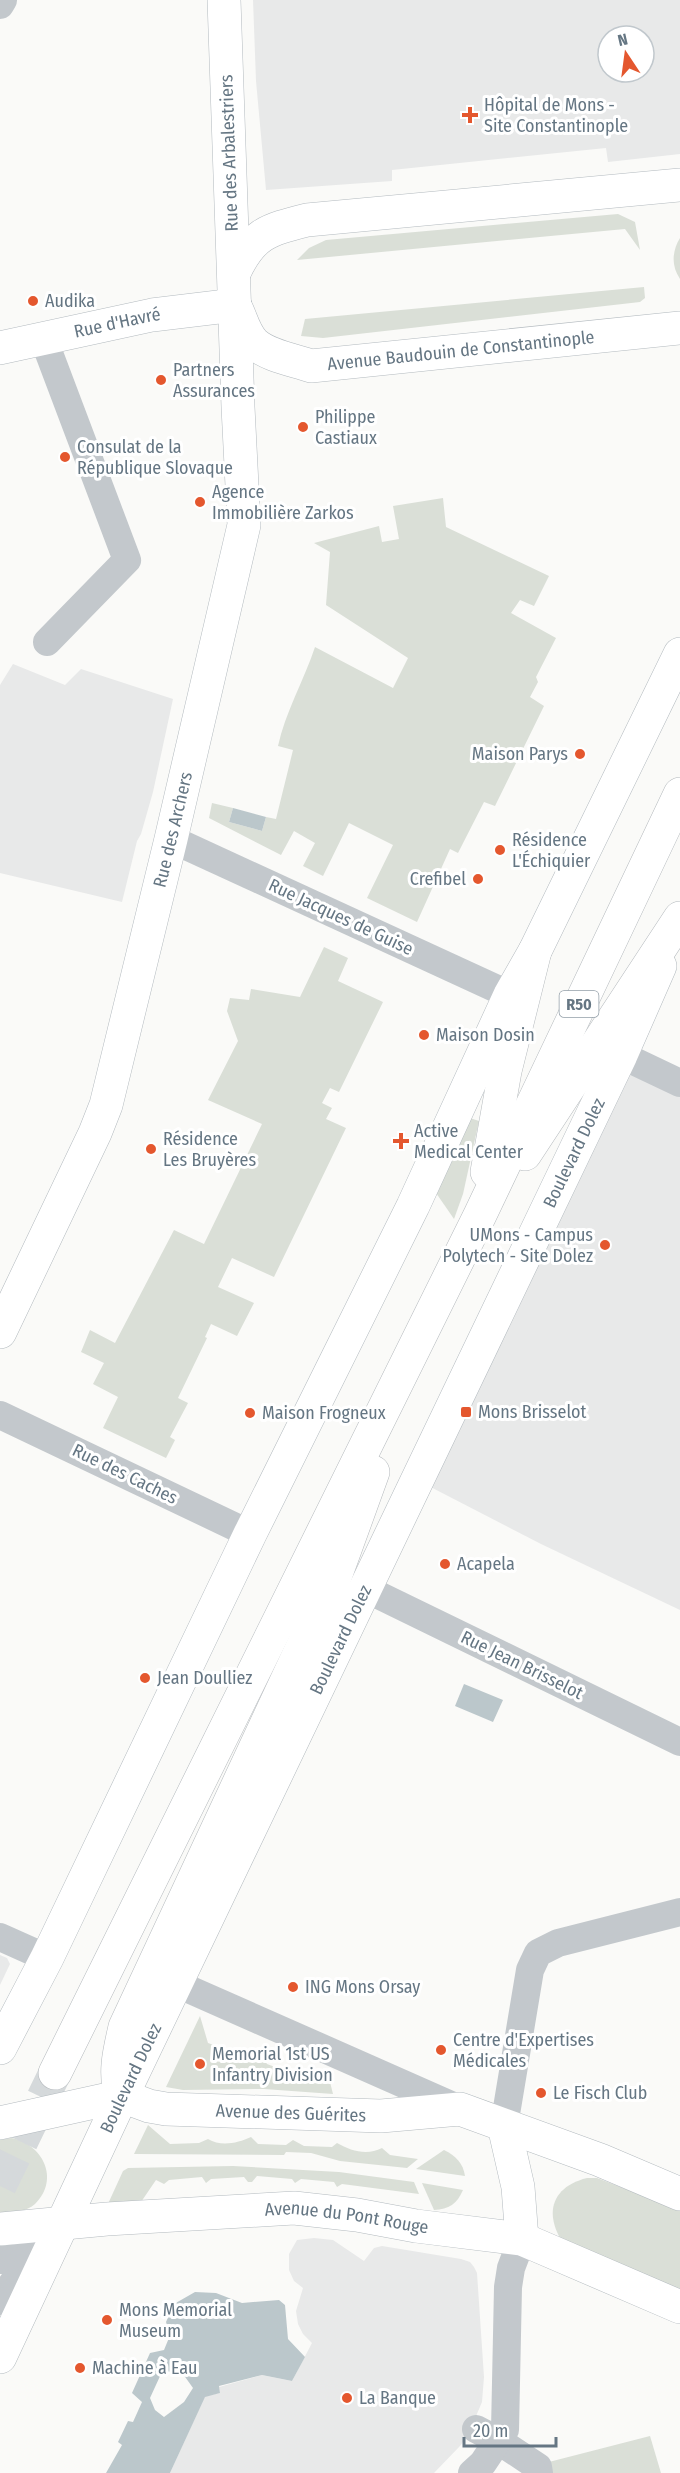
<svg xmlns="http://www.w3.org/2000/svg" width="680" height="2473" viewBox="0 0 680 2473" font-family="'Fira Sans Condensed',sans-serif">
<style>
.built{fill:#e8e9e9;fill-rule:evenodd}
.green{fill:#dadfd7}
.water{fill:#bbc7cb;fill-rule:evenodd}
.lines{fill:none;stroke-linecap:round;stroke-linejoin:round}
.highway-tunnel{stroke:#d5d9db;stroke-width:33;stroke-dasharray:33 16;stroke-linecap:butt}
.secondary-casing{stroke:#b3babf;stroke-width:34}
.highway-casing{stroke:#b4b9bd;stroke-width:34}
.street{stroke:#c3c8cc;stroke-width:28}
.secondary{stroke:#fff;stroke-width:33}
.highway{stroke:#fff;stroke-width:33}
.poi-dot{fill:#e4572e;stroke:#fff;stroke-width:2}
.labels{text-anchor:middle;stroke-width:6;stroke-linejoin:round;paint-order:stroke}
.shield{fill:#fff;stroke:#939fa8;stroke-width:1.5}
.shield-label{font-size:16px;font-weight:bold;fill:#657683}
.poi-label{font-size:18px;fill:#657683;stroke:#fff;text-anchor:start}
.street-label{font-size:18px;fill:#657683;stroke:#fff}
</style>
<rect width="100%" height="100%" fill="#fafaf8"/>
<g class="built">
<path d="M253 0H680V154L608 162 606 148 392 170V181L266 190 256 81ZM608 36H644V72H608Z"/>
<path d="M13 664 65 685 81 669 173 699 153 792 141 834 137 841 122 902 0 873V685Z"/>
<path d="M621 1055 680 1083V1610L541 1544 417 1480Z"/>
<path d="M0 1955 7 1958 10 1964 0 1985Z"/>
<path d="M314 2238 333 2240 364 2261 374 2248 382 2246 461 2259 470 2262 474 2267 477 2273 484 2377 482 2402 468 2435 460 2446 434 2473H170L205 2396 220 2393 219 2387 262 2375 292 2381 312 2343 303 2334 298 2324 296 2311 303 2288 294 2281 289 2270V2254L297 2240Z"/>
</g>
<g class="green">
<path d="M618 214 635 222 640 250 625 229 297 260 309 248 326 240Z"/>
<path d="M680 238V279C671 266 672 251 680 238Z"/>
<path d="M644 287 645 298 640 302 323 338 301 336 305 319Z"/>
<path d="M443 498 446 527 549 576 534 606 520 600 511 613 556 638 536 677 538 682 530 697 544 706 495 806 484 802 458 853 450 849 417 922 367 898 393 845 349 823 323 876 303 866 315 843 294 831 281 855 209 818 212 803 233 808 229 822 262 831 266 817 276 819 293 750 278 746C285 713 304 680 315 647L393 688 408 658 326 605 330 552 314 543 379 526 382 542 399 539 393 506Z"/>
<path d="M324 947 348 958 338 981 383 1002 339 1092 330 1088 322 1103 332 1108 326 1119 346 1128 274 1277 232 1258 218 1287 254 1303 237 1336 211 1324 205 1337 207 1338 178 1398 188 1403 170 1437 175 1440 166 1458 103 1428 118 1397 93 1384 104 1363 81 1352 90 1330 115 1343 174 1230 204 1244 262 1124 208 1100 238 1041 227 1011 230 998 249 1000 251 989 300 997Z"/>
<path d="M470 1118 479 1121 463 1194 454 1219 434 1190Z"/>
<path d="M200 2016 208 2043 250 2058 261 2055 267 2064 320 2084 330 2082 333 2094 264 2089 183 2090 166 2087Z"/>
<path d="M148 2125 170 2144 199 2143 208 2139C221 2147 238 2143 251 2137L258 2144 286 2145 293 2140 304 2146 332 2147 337 2143C351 2151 367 2156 382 2148L390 2155 418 2159 407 2168 340 2161 311 2153 286 2152 284 2155 134 2154Z"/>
<path d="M11 2138C42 2143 61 2179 35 2204 26 2212 12 2213 0 2215V2140Z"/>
<path d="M444 2150C456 2156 463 2163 465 2176L416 2169Z"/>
<path d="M233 2166 339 2172 414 2182 419 2194 342 2184 337 2187 334 2182 301 2179 295 2183 292 2179 257 2176 252 2182H248L244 2177 211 2179 206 2183 202 2177 169 2180 164 2184 156 2180 141 2202 107 2206 123 2171 128 2168Z"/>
<path d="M587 2178H597L680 2210V2293L560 2238C544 2209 555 2186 587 2178Z"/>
<path d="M422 2183 463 2190C457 2204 449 2209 434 2210Z"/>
<path d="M650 2436 661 2473H540L545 2463Z"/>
</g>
<g class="water">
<path d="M233 808 266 817 262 831 229 822Z"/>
<path d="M464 1684 503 1700 493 1722 455 1706Z"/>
<path d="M195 2292 216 2293 242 2303 279 2300 285 2305 288 2339 305 2357 292 2381 262 2375 219 2386 220 2393 205 2397 170 2473H106L122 2445 118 2442 128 2421 133 2422 142 2402 132 2393 150 2353 164 2350 171 2333 169 2332 166 2322 174 2304ZM175 2370 183 2374 193 2388 184 2402 164 2417 155 2410 150 2398 161 2374Z"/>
</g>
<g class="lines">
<path class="highway-tunnel" d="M0 2186 55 2073"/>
<defs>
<g id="secondary">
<path d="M234 273C252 234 267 230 307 220L680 185"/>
<path id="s1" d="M237 310C242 321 245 334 254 343 268 356 294 360 311 366L680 328"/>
<path id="s2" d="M0 348 152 315 235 305"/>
<path id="s3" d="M0 1332 95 1133 106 1105 171 839 244 525 238 407 224 0"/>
<path d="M0 2048 47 1958 250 1534 413 1206 510 995 535 951 680 654"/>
<path id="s4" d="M122 2096 149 2106 166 2109 381 2116 460 2109 600 2160 680 2194"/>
<path d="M0 2123 122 2096"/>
<path d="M504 2126 518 2187 522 2239"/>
<path id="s5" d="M0 2229 107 2219 294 2208 357 2215 416 2226 522 2239 680 2307"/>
<path id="s6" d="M0 2357 122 2096 621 1055 660 966"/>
</g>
<g id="highway">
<path d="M525 1154 680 918"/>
<path d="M487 1172 505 1071 535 951"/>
<path d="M55 2073 480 1215 680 794"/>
<path d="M122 2096C113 2075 120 2049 125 2027L335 1577 373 1472"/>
</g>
</defs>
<use href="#secondary" class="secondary-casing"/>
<use href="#highway" class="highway-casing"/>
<g class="street">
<path d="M0 5 3 0"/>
<path d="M44 340 127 560 47 642"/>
<path d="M171 839 510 995"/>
<path d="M621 1055 680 1083"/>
<path d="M0 1415 250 1534"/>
<path d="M364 1588 680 1742"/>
<path d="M0 1937 47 1958"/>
<path d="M177 1984 460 2109"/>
<path d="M504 2126 530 1970 538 1953 558 1943 680 1912"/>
<path d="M0 2260 32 2256 0 2301"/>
<path d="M476 2429 499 2441 538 2467 539 2473"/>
<path d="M472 2473 483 2463 505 2430 508 2287 511 2268 522 2239"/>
</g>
<use href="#secondary" class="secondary"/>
<use href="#highway" class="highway"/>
</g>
<g class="poi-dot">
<path d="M467 106h6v6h6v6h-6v6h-6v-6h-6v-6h6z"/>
<circle cx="33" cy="301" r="6"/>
<circle cx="161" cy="380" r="6"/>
<circle cx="303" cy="427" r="6"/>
<circle cx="65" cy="457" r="6"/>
<circle cx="200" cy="502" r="6"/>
<circle cx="580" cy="754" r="6"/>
<circle cx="500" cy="850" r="6"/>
<circle cx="478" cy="879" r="6"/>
<circle cx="424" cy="1035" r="6"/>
<path d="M398 1132h6v6h6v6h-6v6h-6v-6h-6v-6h6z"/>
<circle cx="151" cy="1149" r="6"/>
<circle cx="605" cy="1245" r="6"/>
<rect x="460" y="1406" width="12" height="12" rx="3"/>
<circle cx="250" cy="1413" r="6"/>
<circle cx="445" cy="1564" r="6"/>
<circle cx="145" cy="1678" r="6"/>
<circle cx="293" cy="1987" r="6"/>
<circle cx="441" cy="2050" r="6"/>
<circle cx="200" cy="2064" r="6"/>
<circle cx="541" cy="2093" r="6"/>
<circle cx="107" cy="2320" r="6"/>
<circle cx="80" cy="2368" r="6"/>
<circle cx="347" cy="2398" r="6"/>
</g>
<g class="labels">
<rect class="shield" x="559.5" y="991" width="39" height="26" rx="4.5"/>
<g class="shield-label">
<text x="579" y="1010">R50</text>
</g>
<g class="poi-label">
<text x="484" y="111">Hôpital de Mons -<tspan x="484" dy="21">Site Constantinople</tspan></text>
<text x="45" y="307">Audika</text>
<text x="173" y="376">Partners<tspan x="173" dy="21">Assurances</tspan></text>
<text x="315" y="423">Philippe<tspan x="315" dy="21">Castiaux</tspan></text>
<text x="77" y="453">Consulat de la<tspan x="77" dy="21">République Slovaque</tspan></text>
<text x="212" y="498">Agence<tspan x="212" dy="21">Immobilière Zarkos</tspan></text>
<text x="568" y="760" text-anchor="end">Maison Parys</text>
<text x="512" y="846">Résidence<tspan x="512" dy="21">L'Échiquier</tspan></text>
<text x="466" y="885" text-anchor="end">Crefibel</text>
<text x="436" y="1041">Maison Dosin</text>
<text x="414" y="1137">Active<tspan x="414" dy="21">Medical Center</tspan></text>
<text x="163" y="1145">Résidence<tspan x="163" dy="21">Les Bruyères</tspan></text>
<text x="593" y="1241" text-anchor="end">UMons - Campus<tspan x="593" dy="21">Polytech - Site Dolez</tspan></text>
<text x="478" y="1418">Mons Brisselot</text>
<text x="262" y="1419">Maison Frogneux</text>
<text x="457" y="1570">Acapela</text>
<text x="157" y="1684">Jean Doulliez</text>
<text x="305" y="1993">ING Mons Orsay</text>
<text x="453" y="2046">Centre d'Expertises<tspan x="453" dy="21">Médicales</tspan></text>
<text x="212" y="2060">Memorial 1st US<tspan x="212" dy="21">Infantry Division</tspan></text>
<text x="553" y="2099">Le Fisch Club</text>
<text x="119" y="2316">Mons Memorial<tspan x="119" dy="21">Museum</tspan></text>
<text x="92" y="2374">Machine à Eau</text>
<text x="359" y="2404">La Banque</text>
</g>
<g class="street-label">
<text transform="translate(229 153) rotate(-92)" y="6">Rue des Arbalestriers</text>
<text dy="6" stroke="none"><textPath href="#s2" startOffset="120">Rue d'Havré</textPath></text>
<text dy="6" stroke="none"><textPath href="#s1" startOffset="250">Avenue Baudouin de Constantinople</textPath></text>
<text dy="6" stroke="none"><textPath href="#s3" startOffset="534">Rue des Archers</textPath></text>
<text transform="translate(341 917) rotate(25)" y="6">Rue Jacques de Guise</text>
<text dy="6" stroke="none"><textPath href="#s6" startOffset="1334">Boulevard Dolez</textPath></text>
<text transform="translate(125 1474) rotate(26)" y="6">Rue des Caches</text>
<text dy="6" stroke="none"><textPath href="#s6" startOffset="794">Boulevard Dolez</textPath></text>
<text transform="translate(522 1665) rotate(26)" y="6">Rue Jean Brisselot</text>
<text dy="6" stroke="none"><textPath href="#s6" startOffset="308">Boulevard Dolez</textPath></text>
<text dy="6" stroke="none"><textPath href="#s4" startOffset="171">Avenue des Guérites</textPath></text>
<text dy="6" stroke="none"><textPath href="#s5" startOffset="348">Avenue du Pont Rouge</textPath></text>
</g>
</g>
<g transform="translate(626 54) rotate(347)"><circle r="28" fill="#ffffff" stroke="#c1c8cd" stroke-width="1.5"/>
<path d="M0-4.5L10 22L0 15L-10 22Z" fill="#e4572e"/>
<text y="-9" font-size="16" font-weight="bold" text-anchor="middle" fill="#657683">N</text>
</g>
<path d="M464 2437v9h92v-9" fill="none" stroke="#657683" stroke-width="3"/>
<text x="473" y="2437" font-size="18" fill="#657683" stroke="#ffffff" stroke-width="4.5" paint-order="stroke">20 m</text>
</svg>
